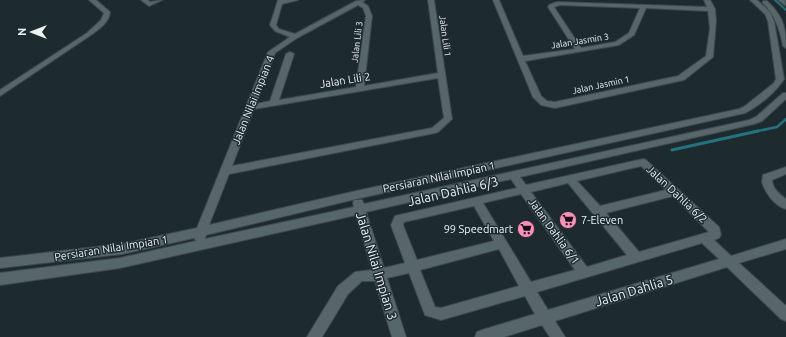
<svg xmlns="http://www.w3.org/2000/svg" width="786" height="337" font-family="Ubuntu,sans-serif">
	<style>
		.lines { fill: none; stroke-linecap: round; stroke-linejoin: round }
		.stream-far2 { stroke: #22737f; stroke-width: 2 }
		.stream-far1 { stroke: #22737f; stroke-width: 2.5 }
		.stream { stroke: #22737f; stroke-width: 3 }
		.minor-casing { stroke: #3e494c; stroke-width: 2 }
		.minor { fill: #576669; fill-rule: evenodd }
		.labels { text-anchor: middle; dominant-baseline: central; stroke-width: 3; stroke-linejoin: round; paint-order: stroke }
		.far-street-label { font-size: 9px; fill: #ebf3f5; stroke: #1e2b2e }
		.street-label { font-size: 11px; fill: #ebf3f5; stroke: #1e2b2e }
		.poi-label { font-size: 11px; fill: #ebf3f5; stroke: #1e2b2e; text-anchor: start }
		.near-street-label { font-size: 13px; fill: #ebf3f5; stroke: #1e2b2e }
	</style>
	<rect width="100%" height="100%" fill="#1e2b2e"/>
	<g class="lines">
		<path class="stream-far2" d="M 775,0 L 786,10"/>
		<path class="stream-far1" d="M 753,132 L 777,127 L 786,119"/>
		<path class="stream" d="M 672,150 L 758,131"/>
		<g class="minor-casing">
			<g id="minor">
				<path d="M 89,0 L 96,0 L 110,12 C 109,23 99,29 91,35 L 0,96 L 0,90 L 87,33 L 101,20 L 104,13 Z"/>
				<path d="M 141,0 L 148,0 L 150,2 L 162,0 L 149,6 Z"/>
				<path d="M 278,0 L 298,0 L 282,4 L 276,25 L 279,29 L 295,34 L 356,1 L 365,0 L 362,2 L 368,6 L 372,16 L 364,86 L 438,73 L 428,0 L 434,0 L 452,119 L 438,132 L 435,133 L 229,174 L 209,225 L 356,191 L 739,109 L 745,106 L 774,83 L 776,79 L 768,21 L 765,14 L 750,0 L 757,0 L 770,12 L 774,21 L 784,79 C 776,92 759,106 745,113 L 356,199 L 206,235 L 205,239 L 354,207 L 353,203 L 354,200 L 362,200 L 364,204 L 749,120 L 756,117 L 783,93 L 786,93 L 786,99 L 762,121 L 754,124 L 520,177 L 526,185 L 643,159 L 646,160 L 719,227 L 721,235 L 719,238 L 714,240 L 731,256 L 786,239 L 786,249 L 739,263 L 786,306 L 786,321 L 781,319 L 727,267 L 555,321 L 565,337 L 550,337 L 542,325 L 504,337 L 475,337 L 477,332 L 482,330 L 535,314 L 525,296 L 441,320 L 425,315 L 409,273 L 387,278 L 406,337 L 392,337 L 375,281 L 362,281 L 348,294 L 322,337 L 307,337 L 338,286 L 355,272 L 372,270 L 356,215 L 120,268 L 0,285 L 0,273 L 120,258 L 196,241 L 194,238 L 122,254 L 0,268 L 0,258 L 122,244 L 197,228 L 268,52 L 290,37 L 275,31 L 270,25 ZM 358,5 L 363,8 L 366,16 L 356,87 L 279,100 L 294,54 L 290,52 L 286,54 L 270,101 L 256,104 L 275,53 L 297,38 ZM 438,78 L 444,118 L 432,128 L 232,166 L 254,109 ZM 641,166 L 666,190 L 600,206 L 577,181 ZM 511,179 L 517,188 L 395,216 L 391,225 L 405,263 L 384,268 L 366,212 ZM 568,183 L 627,255 L 587,267 L 531,192 ZM 521,194 L 575,270 L 531,282 L 483,203 ZM 673,196 L 709,232 L 639,252 L 606,213 ZM 474,206 L 494,241 L 417,260 L 403,225 L 404,222 ZM 702,243 L 719,259 L 548,310 L 537,292 ZM 499,249 L 519,286 L 441,308 L 435,307 L 420,270 Z"/>
				<path d="M 493,0 L 499,0 L 523,56 L 575,49 L 548,7 L 549,5 L 557,2 L 707,7 L 704,0 L 710,0 L 715,9 L 716,21 L 713,57 L 684,80 L 555,108 L 541,105 L 533,97 ZM 560,5 L 640,8 L 629,33 L 615,42 L 581,48 L 554,7 ZM 646,8 L 708,11 L 710,28 L 706,56 L 678,76 L 555,102 L 547,101 L 541,96 L 525,61 L 619,45 L 634,35 Z"/>
				<path d="M 778,0 L 785,0 L 786,6 Z"/>
				<path d="M 763,1 L 767,1 C 783,16 786,27 786,48 L 783,46 C 780,29 775,15 763,3 Z"/>
				<path d="M 786,167 L 786,174 L 772,180 C 773,189 779,194 786,199 L 786,209 C 775,206 765,193 762,182 L 763,175 Z"/>
			</g>
		</g>
		<use href="#minor" class="minor"/>
	</g>
	<defs>
		<g id="supermarket-disc" transform="scale(0.9)"><circle r="9.5" fill="#ff8eba" stroke="#1e2b2e"/><path d="M-6-5.5h2.5l.6 2H6L4.5 2H-2.5L-4.4-4H-6ZM-1.5 3.2a1.3 1.3 0 1 0 .1 0ZM3 3.2a1.3 1.3 0 1 0 .1 0Z" fill="#111"/></g>
	</defs>
	<g fill-rule="evenodd">
		<use href="#supermarket-disc" x="568" y="220"/>
		<use href="#supermarket-disc" x="526" y="229"/>
	</g>
	<g class="labels">
		<g class="far-street-label">
			<text transform="translate(445 36) rotate(82)">Jalan Lili 1</text>
			<text transform="translate(580 41) rotate(-9)">Jalan Jasmin 3</text>
			<text transform="translate(357 42) rotate(-83)">Jalan Lili 3</text>
			<text transform="translate(601 85) rotate(-12)">Jalan Jasmin 1</text>
		</g>
		<g class="street-label">
			<text transform="translate(345 80) rotate(-9)">Jalan Lili 2</text>
			<text transform="translate(253 100) rotate(-68)">Jalan Nilai Impian 4</text>
			<text transform="translate(439 177) rotate(-12)">Persiaran Nilai Impian 1</text>
			<text transform="translate(677 194) rotate(43)">Jalan Dahlia 6/2</text>
			<text transform="translate(554 231) rotate(54)">Jalan Dahlia 6/1</text>
			<text transform="translate(111 248) rotate(-9)">Persiaran Nilai Impian 1</text>
		</g>
		<g class="poi-label">
			<text x="581" y="220">7-Eleven</text>
			<text x="513" y="229" text-anchor="end">99 Speedmart</text>
		</g>
		<g class="near-street-label">
			<text transform="translate(453 191) rotate(-13)">Jalan Dahlia 6/3</text>
			<text transform="translate(377 266) rotate(73)">Jalan Nilai Impian 3</text>
			<text transform="translate(634 290) rotate(-17)">Jalan Dahlia 5</text>
		</g>
	</g>
	<g transform="translate(32 32) rotate(270)" stroke="#1e2b2e" stroke-width="3" paint-order="stroke">
	<path d="M0-3L7 15L0 10L-7 15Z" fill="#ebf3f5"/>
	<text y="-6" font-size="11" font-weight="bold" text-anchor="middle" fill="#ebf3f5">N</text>
	</g>
</svg>
